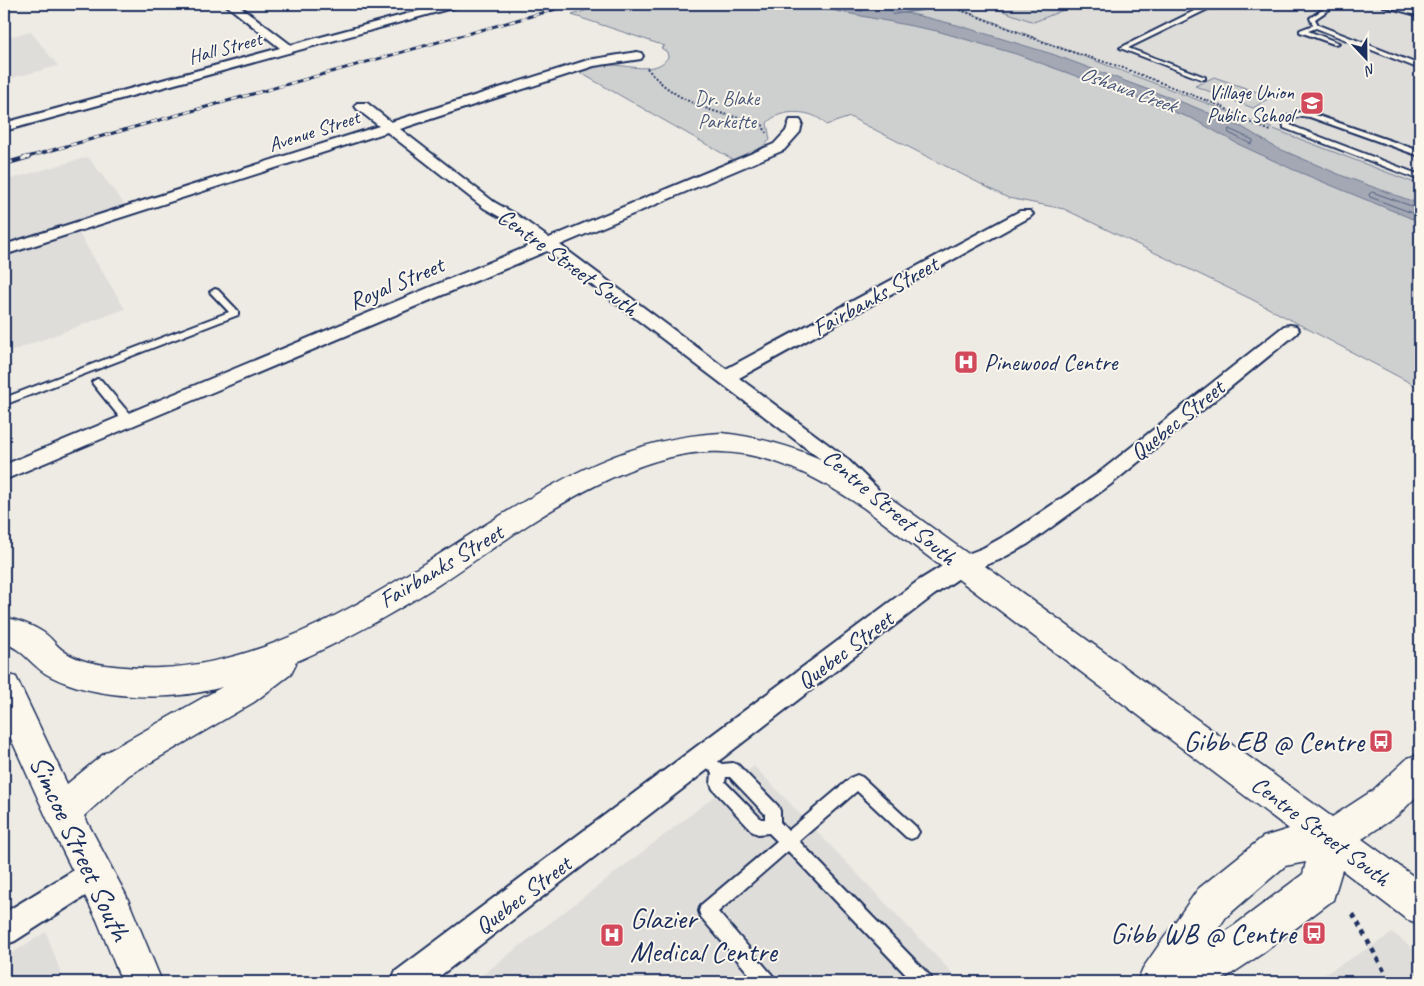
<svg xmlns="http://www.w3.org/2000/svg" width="1424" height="986" font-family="Caveat,sans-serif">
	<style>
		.built { fill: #deddda }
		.green { fill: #cecfcf; stroke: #747f96 }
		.water { fill: #a3a8b4; stroke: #6d7892 }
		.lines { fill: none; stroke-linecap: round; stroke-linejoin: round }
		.shore { stroke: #515f80; stroke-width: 1 }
		.stream { fill: #6d7892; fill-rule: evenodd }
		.lane-casing { stroke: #1b2f5e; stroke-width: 4 }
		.street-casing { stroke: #1b2f5e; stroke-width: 4 }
		.secondary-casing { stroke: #1b2f5e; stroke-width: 3 }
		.path-far1 { stroke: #1b2f5e; stroke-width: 2; stroke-dasharray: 2 2; stroke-linecap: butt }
		.path { stroke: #1b2f5e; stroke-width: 4.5; stroke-dasharray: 5 5; stroke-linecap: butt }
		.lane { fill: #fbf7ec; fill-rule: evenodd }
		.street { fill: #fbf7ec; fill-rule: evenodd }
		.secondary { fill: #fbf7ec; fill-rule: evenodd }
		.rail-far1-casing { stroke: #1b2f5e; stroke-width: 3 }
		.rail-casing { stroke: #1b2f5e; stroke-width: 4.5 }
		.rail-far1 { stroke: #fbf7ec; stroke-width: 2; stroke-dasharray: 6; stroke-linecap: butt }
		.rail { stroke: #fbf7ec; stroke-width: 3; stroke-dasharray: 9; stroke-linecap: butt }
		.labels { text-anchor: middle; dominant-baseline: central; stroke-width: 4; stroke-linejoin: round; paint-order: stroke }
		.far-street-label { font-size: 20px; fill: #1b2f5e; stroke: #fbf7ec }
		.far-poi-label { font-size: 20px; fill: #1b2f5e; stroke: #fbf7ec; text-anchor: end }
		.far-park-label { font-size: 20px; fill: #48577a; stroke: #fbf7ec }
		.far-water-label { font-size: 21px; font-style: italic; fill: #445378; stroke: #fbf7ec }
		.street-label { font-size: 24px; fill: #1b2f5e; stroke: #fbf7ec }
		.poi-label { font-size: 24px; fill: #1b2f5e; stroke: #fbf7ec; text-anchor: start }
		.near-poi-label { font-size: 29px; fill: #1b2f5e; stroke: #fbf7ec; text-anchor: end }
		.near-street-label { font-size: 29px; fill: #1b2f5e; stroke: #fbf7ec }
	</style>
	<rect width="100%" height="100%" fill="#eeebe4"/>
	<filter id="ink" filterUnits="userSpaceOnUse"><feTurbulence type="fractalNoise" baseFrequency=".02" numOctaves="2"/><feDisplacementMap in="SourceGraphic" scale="10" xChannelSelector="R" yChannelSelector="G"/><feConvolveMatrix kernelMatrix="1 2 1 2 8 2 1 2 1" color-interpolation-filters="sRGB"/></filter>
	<g filter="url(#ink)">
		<g class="built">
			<path d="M 946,4 L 1372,4 L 1420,20 L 1420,185 Z"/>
			<path d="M 31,32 L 58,66 L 4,80 L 4,38 Z"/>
			<path d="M 88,157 L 132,214 L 78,232 L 125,309 L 4,354 L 4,181 Z"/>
			<path d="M 754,766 L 961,982 L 473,982 Z"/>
			<path d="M 46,932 L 64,982 L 4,982 L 4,958 Z"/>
			<path d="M 1393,933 L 1420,954 L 1420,982 L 1312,982 Z"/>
		</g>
		<g class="green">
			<path d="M 606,4 L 947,4 L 1420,185 L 1420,388 L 1251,299 L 1064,209 L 1008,198 L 850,117 L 826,125 C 815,109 779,108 767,123 L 770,140 L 760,149 L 734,160 L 577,71 C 588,68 598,65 608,65 C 626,64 657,76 668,57 L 667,52 L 661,48 L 665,46 L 572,15 Z"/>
			<path d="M 983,4 L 1078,4 L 1034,22 Z"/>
			<path d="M 1214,77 L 1271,97 L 1253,108 L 1195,86 Z"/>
		</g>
		<path class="water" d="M 801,4 L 855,4 L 916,15 L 957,25 L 1052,54 L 1192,106 L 1242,127 L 1275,147 L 1343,176 L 1420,204 L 1420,222 L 1294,170 L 1238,144 L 1193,119 L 1016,54 L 937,31 Z"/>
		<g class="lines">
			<g class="shore">
				<path d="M 820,4 L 862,11 L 865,9 L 864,4"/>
				<path d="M 1229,129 L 1253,140 L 1253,143 L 1251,144 L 1229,133 Z"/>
				<path d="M 1420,209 L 1372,192 L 1369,194 L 1370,197 L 1420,216"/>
			</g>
			<path class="stream" d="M 937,4 L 943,4 L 922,11 L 893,15 L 891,14 L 921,9 Z"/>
			<g class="lane-casing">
				<g id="lane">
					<path d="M 1208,4 L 1214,4 L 1214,6 L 1128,48 L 1205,77 L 1205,79 L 1201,79 L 1120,48 Z"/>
					<path d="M 1331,4 L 1337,4 L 1315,19 L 1318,25 L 1420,65 L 1420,69 L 1316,28 L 1308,31 L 1339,43 L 1334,44 L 1300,32 L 1300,30 L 1313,25 L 1310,18 Z"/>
					<path d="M 1300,112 L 1313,114 L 1420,151 L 1420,155 L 1417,155 L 1310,117 L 1301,116 L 1289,120 L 1290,125 L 1305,131 L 1420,175 L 1420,180 L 1284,128 L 1283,118 Z"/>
					<path d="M 215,289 L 218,290 L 238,311 L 238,315 L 4,405 L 4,398 L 229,312 L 210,292 Z"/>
					<path d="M 97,379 L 101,380 L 133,418 L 134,421 L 133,424 L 125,424 L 93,384 L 92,382 Z"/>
					<path d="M 714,759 L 722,764 L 733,763 L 738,765 L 778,806 L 780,811 L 780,822 L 788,831 L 852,777 L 857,775 L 862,777 L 916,827 L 919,832 L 916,837 L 911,839 L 906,837 L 857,791 L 799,841 L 930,976 L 932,982 L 913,982 L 788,851 L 718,912 L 773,976 L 775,982 L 756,982 L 701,917 L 699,911 L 701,905 L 777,841 L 769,833 L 758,834 L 753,832 L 713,789 L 711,784 L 712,773 L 707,766 L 709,761 ZM 726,777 L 730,777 L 765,814 L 765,819 L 761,819 L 725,782 Z"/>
				</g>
			</g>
			<g class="street-casing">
				<g id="street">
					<path d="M 225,4 L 237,4 L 291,45 L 444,4 L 460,4 L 459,6 L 4,131 L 4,123 L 280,48 Z"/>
					<path d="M 1382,4 L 1398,4 L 1420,10 L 1420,16 L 1383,6 Z"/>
					<path d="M 637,52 L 641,53 L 643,56 L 641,59 L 594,66 L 400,129 L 494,202 L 517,215 L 549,238 L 774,144 L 786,131 L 790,120 L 800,120 L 802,123 L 800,132 L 784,150 L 560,245 L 726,369 L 1020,211 L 1030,211 L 1033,214 L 1030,217 L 739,378 L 845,457 L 877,488 L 880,494 L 877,500 L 869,502 L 861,500 L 831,467 L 547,251 L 4,480 L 4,465 L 536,243 L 507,221 L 484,208 L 387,132 L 4,255 L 4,245 L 379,126 L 357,109 L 355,106 L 357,103 L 367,103 L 391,122 L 588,60 Z"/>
					<path d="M 1290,325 L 1296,326 L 1299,330 L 1296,334 L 1110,485 L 1028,544 L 999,560 L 968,572 L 934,595 L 432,982 L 391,982 L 396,971 L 918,581 L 952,560 L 983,548 L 1012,532 L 1096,475 L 1284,326 Z"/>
					<path d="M 94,859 L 104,864 L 109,874 L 104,884 L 15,941 L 4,945 L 4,913 L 84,864 Z"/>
				</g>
			</g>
			<g class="secondary-casing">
				<path id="secondary" d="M 721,433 C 794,441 846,467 906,509 L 1332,817 L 1372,791 L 1408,758 L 1420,754 L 1420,793 L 1398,815 L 1362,839 L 1420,881 L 1420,924 L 1406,919 L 1342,870 L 1333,900 L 1263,953 L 1219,982 L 1137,982 L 1143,968 L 1198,889 L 1263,837 L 1289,829 L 864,508 C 820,479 775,454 722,452 C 624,447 514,536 435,587 C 390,615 344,641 295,662 L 296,664 L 291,674 L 254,702 L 129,775 L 84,816 L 126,895 L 162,982 L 122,982 L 97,920 L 49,823 L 4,723 L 4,673 L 16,677 L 67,784 L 105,753 L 222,687 C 172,702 96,700 50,676 C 32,667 24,649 4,643 L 4,617 C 16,620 30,624 41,631 C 49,635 54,643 61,649 C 73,659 90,663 105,665 C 123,667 142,669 160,668 C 278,664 389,586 485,525 C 562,478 628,438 721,433 ZM 1306,862 L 1303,874 L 1235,925 L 1209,942 L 1226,917 L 1285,866 Z"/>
			</g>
			<g class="path-far1">
				<path d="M 945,4 L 1056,47 L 1118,66 L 1223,107 L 1246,121 L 1271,131"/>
				<path d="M 647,68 C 675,104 719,114 762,123 L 766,133"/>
			</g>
			<path class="path" d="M 1353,914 L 1390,982"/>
			<use href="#lane" class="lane"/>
			<use href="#street" class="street"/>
			<use href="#secondary" class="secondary"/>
			<g class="rail-far1-casing">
				<path id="rail-far1" d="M 24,158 L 574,4"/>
			</g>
			<g class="rail-casing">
				<path id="rail" d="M 4,164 L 29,157"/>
			</g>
			<use href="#rail-far1" class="rail-far1"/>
			<use href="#rail" class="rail"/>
		</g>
	</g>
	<defs>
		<g id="school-square" transform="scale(1.25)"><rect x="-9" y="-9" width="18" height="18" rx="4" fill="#d1495b" stroke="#fbf7ec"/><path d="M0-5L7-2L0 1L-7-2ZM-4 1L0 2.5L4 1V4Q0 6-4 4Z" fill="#fff"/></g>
		<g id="hospital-square" transform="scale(1.25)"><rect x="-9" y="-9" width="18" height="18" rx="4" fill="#d1495b" stroke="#fbf7ec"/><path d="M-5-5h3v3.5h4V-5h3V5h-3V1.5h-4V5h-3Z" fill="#fff"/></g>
		<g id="bus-square" transform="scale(1.25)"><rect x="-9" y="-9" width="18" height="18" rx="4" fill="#d1495b" stroke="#fbf7ec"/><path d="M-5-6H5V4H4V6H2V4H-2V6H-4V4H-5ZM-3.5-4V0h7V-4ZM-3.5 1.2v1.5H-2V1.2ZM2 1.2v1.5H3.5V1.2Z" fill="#fff"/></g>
	</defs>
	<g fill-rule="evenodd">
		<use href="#school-square" x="1312" y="103"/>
		<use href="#hospital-square" x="966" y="362"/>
		<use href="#bus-square" x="1381" y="741"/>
		<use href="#bus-square" x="1314" y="933"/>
		<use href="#hospital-square" x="612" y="935"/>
	</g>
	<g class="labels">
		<g class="far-street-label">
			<text transform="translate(225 48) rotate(-15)">Hall Street</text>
			<text transform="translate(314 131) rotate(-18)">Avenue Street</text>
		</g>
		<g class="far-poi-label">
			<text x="1294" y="92">Village Union<tspan x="1294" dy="23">Public School</tspan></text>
		</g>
		<g class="far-park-label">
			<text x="727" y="98">Dr. Blake<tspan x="727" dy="23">Parkette</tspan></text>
		</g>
		<g class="far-water-label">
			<text transform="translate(1128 89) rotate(20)">Oshawa Creek</text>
		</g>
		<g class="street-label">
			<text transform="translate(568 262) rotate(36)">Centre Street South</text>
			<text transform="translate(396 283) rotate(-23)">Royal Street</text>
			<text transform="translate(875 296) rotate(-29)">Fairbanks Street</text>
			<text transform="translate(1177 420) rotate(-39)">Quebec Street</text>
			<text transform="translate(890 507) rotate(40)">Centre Street South</text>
			<text transform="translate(441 566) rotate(-31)">Fairbanks Street</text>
			<text transform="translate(845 650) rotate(-37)">Quebec Street</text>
			<text transform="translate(1321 831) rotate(37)">Centre Street South</text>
			<text transform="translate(523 895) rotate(-37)">Quebec Street</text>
		</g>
		<g class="poi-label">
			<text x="984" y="362">Pinewood Centre</text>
		</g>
		<g class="near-poi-label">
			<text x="1364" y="741">Gibb EB @ Centre</text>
			<text x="630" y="918" text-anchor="start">Glazier<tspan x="630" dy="33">Medical Centre</tspan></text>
			<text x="1296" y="933">Gibb WB @ Centre</text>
		</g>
		<g class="near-street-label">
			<text transform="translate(80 848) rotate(65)">Simcoe Street South</text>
		</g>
	</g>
	<rect width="1424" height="986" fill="none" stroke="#fbf7ec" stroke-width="20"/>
	<rect x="10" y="10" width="1404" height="966" fill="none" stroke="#1b2f5e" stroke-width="2" filter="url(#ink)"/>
	<g transform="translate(1366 58) rotate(158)" stroke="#fbf7ec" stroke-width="4" paint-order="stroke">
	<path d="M0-4L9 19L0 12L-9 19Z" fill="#1b2f5e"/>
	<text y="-8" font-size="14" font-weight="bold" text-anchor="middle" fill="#1b2f5e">N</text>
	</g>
</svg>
